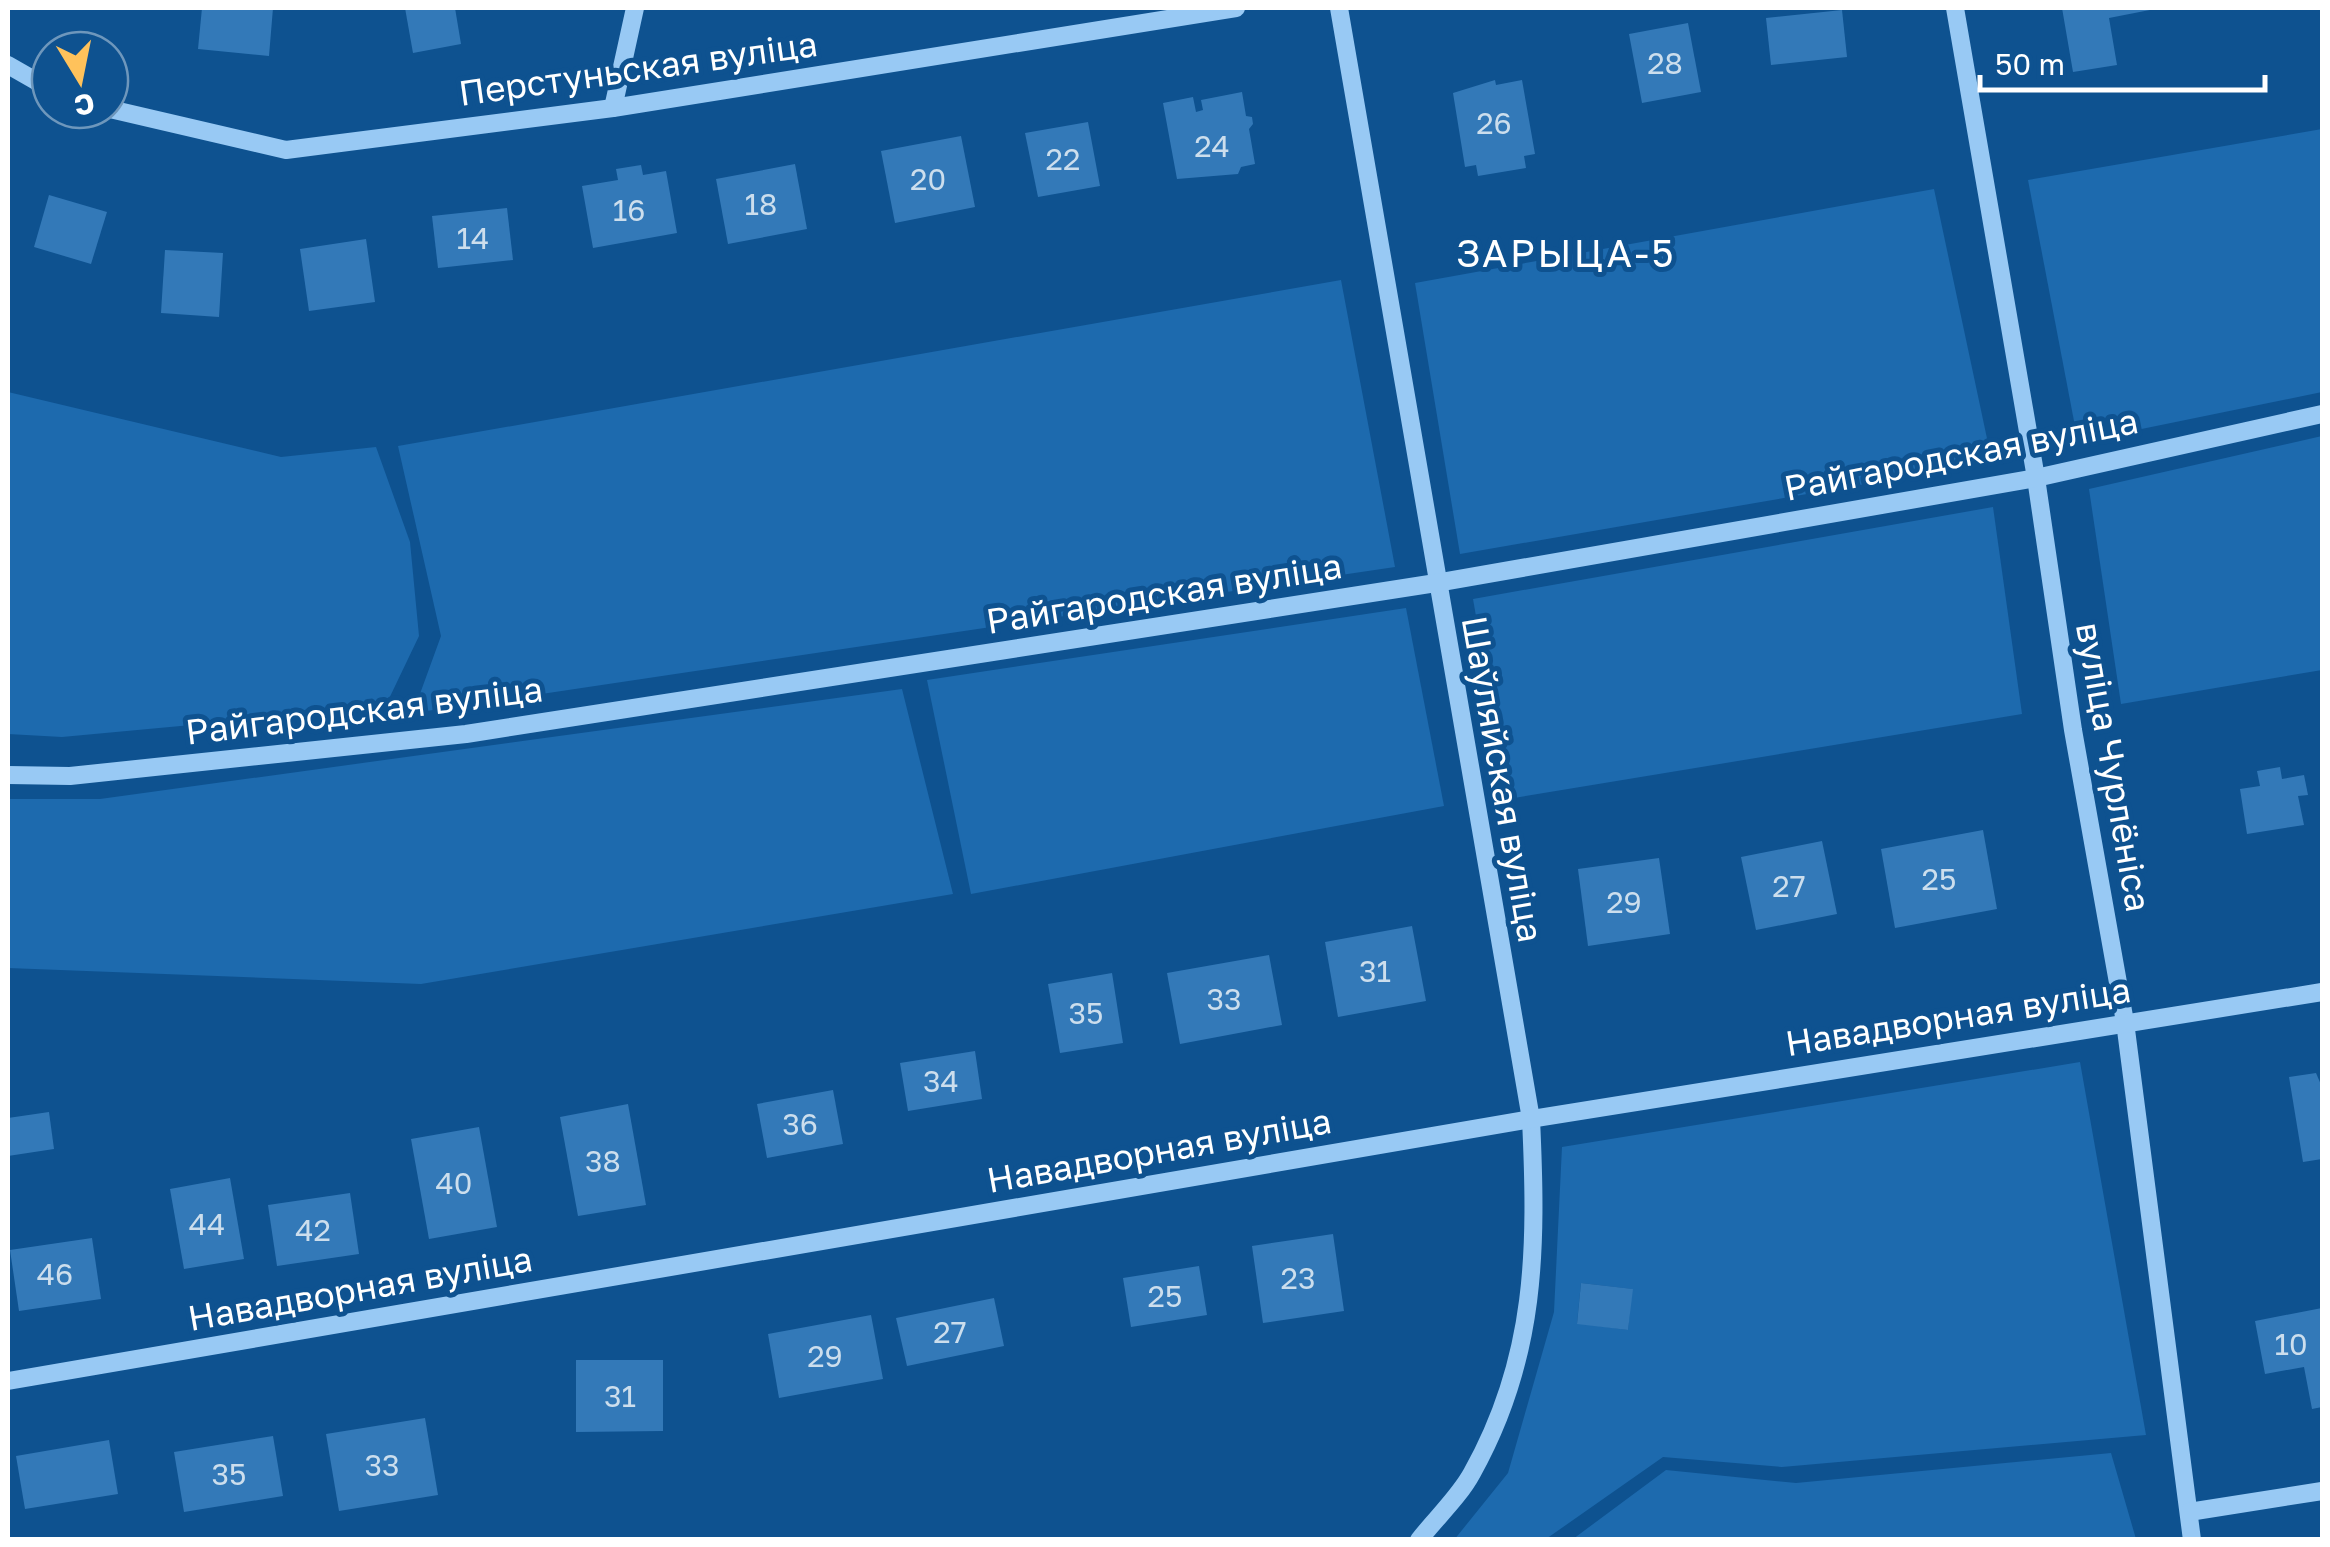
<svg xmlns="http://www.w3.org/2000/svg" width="2330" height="1547" font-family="'Golos Text',sans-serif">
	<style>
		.green { fill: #1d6aae; fill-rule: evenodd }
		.building { fill: #3379b8 }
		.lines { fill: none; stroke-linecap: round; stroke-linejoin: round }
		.minor { stroke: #98c9f4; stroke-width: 18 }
		.labels { text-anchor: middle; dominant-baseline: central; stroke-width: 10; stroke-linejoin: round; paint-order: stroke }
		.number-label { font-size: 30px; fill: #ccdeed }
		.street-label { font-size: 35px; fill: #fff; stroke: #0e5290 }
		.neighbourhood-label { font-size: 38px; letter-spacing: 2.5px; fill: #fff; stroke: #0e5290 }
	</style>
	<rect width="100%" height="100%" fill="#0e5290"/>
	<g class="green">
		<path d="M 2322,129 L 2322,392 L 2078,442 L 2028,180 Z"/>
		<path d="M 1934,189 L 1992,462 L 1460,554 L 1415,283 Z"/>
		<path d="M 1341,280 L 1395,567 L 413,713 L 441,636 L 398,446 Z"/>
		<path d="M 8,392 L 281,457 L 376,447 L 410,542 L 419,636 L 385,707 L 62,737 L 8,734 Z"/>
		<path d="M 2322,436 L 2322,670 L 2121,704 L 2089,489 Z"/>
		<path d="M 1993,507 L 2022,714 L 1508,799 L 1473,599 Z"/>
		<path d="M 1406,608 L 1444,806 L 971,894 L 927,680 Z"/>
		<path d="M 902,689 L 953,894 L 421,984 L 8,968 L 8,799 L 100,799 Z"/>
		<path d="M 2080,1062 L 2146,1435 L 1782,1467 L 1663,1457 L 1546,1539 L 1454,1540 L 1508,1473 L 1554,1312 L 1562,1147 ZM 1581,1283 L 1632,1289 L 1628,1330 L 1577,1323 Z"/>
		<path d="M 2111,1453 L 2136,1539 L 1573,1539 L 1666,1470 L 1796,1483 Z"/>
	</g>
	<g class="building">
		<path d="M 202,8 L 273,8 L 269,56 L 198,49 Z"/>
		<path d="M 405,8 L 455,8 L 461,44 L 413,53 Z"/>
		<path d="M 2062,8 L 2155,8 L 2155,9 L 2109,18 L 2117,65 L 2073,72 Z"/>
		<path d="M 1842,10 L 1847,57 L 1771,65 L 1766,18 Z"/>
		<path d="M 1688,23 L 1701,92 L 1642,103 L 1629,34 Z"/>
		<path d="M 1495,80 L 1496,85 L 1522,80 L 1535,154 L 1524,156 L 1526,168 L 1478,176 L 1476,165 L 1465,167 L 1453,93 Z"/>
		<path d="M 1242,92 L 1246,116 L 1252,117 L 1253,124 L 1249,129 L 1255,164 L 1241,167 L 1238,174 L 1177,179 L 1163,103 L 1193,97 L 1196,112 L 1203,110 L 1201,100 Z"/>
		<path d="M 1088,122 L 1100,186 L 1038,197 L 1025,133 Z"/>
		<path d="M 961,136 L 975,207 L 895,223 L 881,151 Z"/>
		<path d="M 795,164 L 807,229 L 728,244 L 716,179 Z"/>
		<path d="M 641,165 L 643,175 L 666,171 L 677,233 L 593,248 L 582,186 L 618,180 L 616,169 Z"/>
		<path d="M 49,195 L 107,212 L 91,264 L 34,247 Z"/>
		<path d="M 507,208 L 513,260 L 438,268 L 432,216 Z"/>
		<path d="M 366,239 L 375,302 L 309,311 L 300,249 Z"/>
		<path d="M 165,250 L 223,253 L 219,317 L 161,313 Z"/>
		<path d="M 2280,767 L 2282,779 L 2304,775 L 2308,795 L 2298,796 L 2304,825 L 2247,834 L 2240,789 L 2260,786 L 2257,771 Z"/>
		<path d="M 1983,830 L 1997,909 L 1895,928 L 1881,849 Z"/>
		<path d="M 1822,841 L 1837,914 L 1756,930 L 1741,857 Z"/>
		<path d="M 1659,858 L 1670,934 L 1588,946 L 1578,869 Z"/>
		<path d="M 1412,926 L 1426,1001 L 1338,1017 L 1325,942 Z"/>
		<path d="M 1269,955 L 1282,1025 L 1180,1044 L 1167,973 Z"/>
		<path d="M 1112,973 L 1123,1043 L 1060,1053 L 1048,984 Z"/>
		<path d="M 975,1051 L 982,1099 L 908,1111 L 900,1063 Z"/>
		<path d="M 2316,1073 L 2322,1087 L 2322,1159 L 2303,1162 L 2289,1077 Z"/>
		<path d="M 833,1090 L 843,1144 L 767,1158 L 757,1104 Z"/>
		<path d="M 628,1104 L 646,1205 L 578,1216 L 560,1117 Z"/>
		<path d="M 49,1112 L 54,1149 L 8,1156 L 8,1118 Z"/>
		<path d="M 479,1127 L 497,1227 L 429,1239 L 411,1139 Z"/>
		<path d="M 230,1178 L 244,1259 L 184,1269 L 170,1189 Z"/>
		<path d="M 350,1193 L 359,1254 L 277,1266 L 268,1205 Z"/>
		<path d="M 1333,1234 L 1344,1311 L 1263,1323 L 1252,1246 Z"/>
		<path d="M 92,1238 L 101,1299 L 19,1311 L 10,1250 Z"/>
		<path d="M 1199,1266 L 1207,1315 L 1131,1327 L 1123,1278 Z"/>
		<path d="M 1581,1283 L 1633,1289 L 1628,1330 L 1577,1324 Z"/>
		<path d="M 994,1298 L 1004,1346 L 907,1366 L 896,1318 Z"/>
		<path d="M 2322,1308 L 2322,1407 L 2312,1409 L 2304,1367 L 2265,1374 L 2255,1321 Z"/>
		<path d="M 871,1315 L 883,1379 L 779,1398 L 768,1334 Z"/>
		<path d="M 576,1360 L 663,1360 L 663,1431 L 576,1432 Z"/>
		<path d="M 425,1418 L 438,1495 L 339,1511 L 326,1434 Z"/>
		<path d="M 273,1436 L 283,1496 L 184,1512 L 174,1452 Z"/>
		<path d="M 109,1440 L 118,1494 L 25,1509 L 16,1456 Z"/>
	</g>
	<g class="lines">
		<g class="minor">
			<path d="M 1339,8 L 1531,1119 C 1537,1247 1537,1357 1472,1473 C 1459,1497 1436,1518 1419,1540"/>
			<path d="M 1955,8 L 2036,478 L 2073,730 L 2125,1022 L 2192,1540"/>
			<path d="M 8,65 L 50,89"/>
			<path d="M 613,108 L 635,8"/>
			<path d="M 110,109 L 286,150 L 613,108 L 1236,8"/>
			<path d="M 8,775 L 70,776 L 466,734 L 1436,583 L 2036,478 L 2322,414"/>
			<path d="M 8,1381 L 1531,1119 L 2322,992"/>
			<path d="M 2189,1512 L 2322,1491"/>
		</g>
	</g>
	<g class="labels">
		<g class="number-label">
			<text x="1665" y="63">28</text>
			<text x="1494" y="123">26</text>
			<text x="1212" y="146">24</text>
			<text x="1063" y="159">22</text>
			<text x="928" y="179">20</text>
			<text x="761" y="204">18</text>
			<text x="629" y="210">16</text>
			<text x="473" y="238">14</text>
			<text x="1939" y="879">25</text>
			<text x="1789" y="886">27</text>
			<text x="1624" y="902">29</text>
			<text x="1375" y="971">31</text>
			<text x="1224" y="999">33</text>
			<text x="1086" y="1013">35</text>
			<text x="941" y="1081">34</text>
			<text x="800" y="1124">36</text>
			<text x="603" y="1161">38</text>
			<text x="454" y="1183">40</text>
			<text x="207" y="1224">44</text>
			<text x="313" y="1230">42</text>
			<text x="55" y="1274">46</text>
			<text x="1298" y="1278">23</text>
			<text x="1165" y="1296">25</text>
			<text x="950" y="1332">27</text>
			<text x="2291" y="1344">10</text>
			<text x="825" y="1356">29</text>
			<text x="620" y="1396">31</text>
			<text x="382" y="1465">33</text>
			<text x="229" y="1474">35</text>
		</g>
		<g class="street-label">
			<text transform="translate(638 68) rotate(-8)">Перстуньская вуліца</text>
			<text transform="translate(1961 454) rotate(-11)">Райгародская вуліца</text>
			<text transform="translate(1164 593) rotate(-9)">Райгародская вуліца</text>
			<text transform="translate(364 710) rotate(-7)">Райгародская вуліца</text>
			<text transform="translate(2114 767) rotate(80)">вуліца Чурлёніса</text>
			<text transform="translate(1503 779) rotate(80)">Шаўляйская вуліца</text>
			<text transform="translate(1958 1016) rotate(-9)">Навадворная вуліца</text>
			<text transform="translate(1159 1150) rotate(-10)">Навадворная вуліца</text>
			<text transform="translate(360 1288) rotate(-10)">Навадворная вуліца</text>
		</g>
		<g class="neighbourhood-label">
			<text x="1566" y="252">ЗАРЫЦА-5</text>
		</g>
	</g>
	<rect width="2330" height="1547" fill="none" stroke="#ffffff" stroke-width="20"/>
	<g transform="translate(80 80) rotate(170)"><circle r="48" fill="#0e5290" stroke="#6e97bc" stroke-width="2.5"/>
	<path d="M0-8L18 38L0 25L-18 38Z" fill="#ffc25b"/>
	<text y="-15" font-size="28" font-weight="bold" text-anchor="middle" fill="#ffffff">С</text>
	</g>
	<path d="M1980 75v15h285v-15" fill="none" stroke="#ffffff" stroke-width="5"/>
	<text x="1995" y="75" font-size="30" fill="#ffffff" stroke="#0e5290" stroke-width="8" paint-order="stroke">50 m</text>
</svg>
